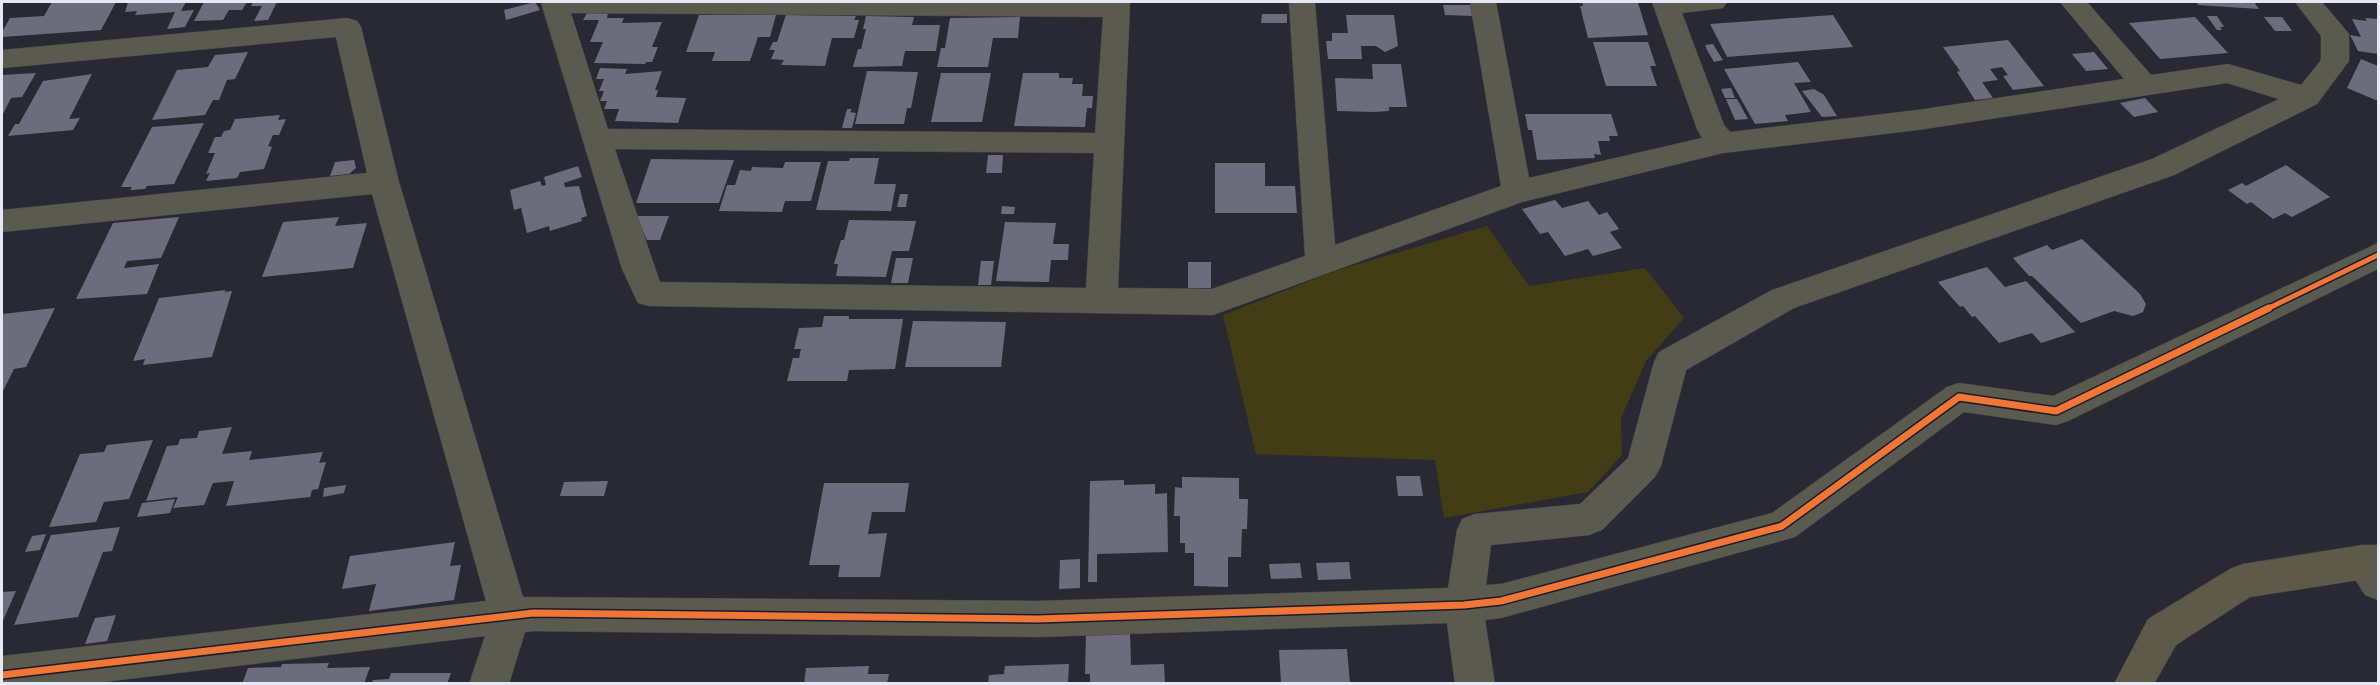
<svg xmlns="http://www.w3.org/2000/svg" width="2380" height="685" font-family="'Golos Text',sans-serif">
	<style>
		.green { fill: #423d14 }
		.building { fill: #6c6c7d }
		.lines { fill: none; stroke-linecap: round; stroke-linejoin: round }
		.street-casing { stroke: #44454d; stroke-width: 1 }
		.secondary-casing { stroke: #44454d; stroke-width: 1 }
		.street { fill: #5b5a4e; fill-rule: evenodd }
		.secondary { fill: #5d5a4a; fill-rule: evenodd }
		.cycleway-far1-casing { stroke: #1b1b2e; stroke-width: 8 }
		.cycleway-casing { stroke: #1b1b2e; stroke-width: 10 }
		.cycleway-far1 { stroke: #f07635; stroke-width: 5 }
		.cycleway { stroke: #f07635; stroke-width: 7 }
	</style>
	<rect width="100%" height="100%" fill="#292933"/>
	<path class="green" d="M 1487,226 L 1529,286 L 1645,268 L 1684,318 L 1646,361 L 1621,418 L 1622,455 L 1588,492 L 1444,518 L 1435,460 L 1256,454 L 1223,315 L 1335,271 Z"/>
	<g class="building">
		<path d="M 52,2 L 115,2 L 115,4 L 101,30 L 2,37 L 2,32 L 10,18 L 44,16 Z"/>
		<path d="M 128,2 L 186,2 L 181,11 L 194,10 L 185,27 L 167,29 L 175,12 L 135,15 L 137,11 L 125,12 Z"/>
		<path d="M 204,2 L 247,2 L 242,10 L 229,10 L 223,20 L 194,21 Z"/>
		<path d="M 253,2 L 277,2 L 268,20 L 254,21 L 262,6 L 251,6 Z"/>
		<path d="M 535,2 L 540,10 L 506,20 L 504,10 Z"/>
		<path d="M 1582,2 L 1638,3 L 1648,35 L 1588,38 L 1580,6 L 1583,6 Z"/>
		<path d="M 2196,2 L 2254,2 L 2259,9 L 2198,5 Z"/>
		<path d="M 1443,5 L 1472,5 L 1474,16 L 1445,15 Z"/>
		<path d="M 587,13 L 608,13 L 607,18 L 624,18 L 622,23 L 662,22 L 652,47 L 658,47 L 652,62 L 646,62 L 645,64 L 594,63 L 603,42 L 590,42 L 599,20 L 583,20 Z"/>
		<path d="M 1262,14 L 1287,14 L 1287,23 L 1261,23 Z"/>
		<path d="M 699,15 L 776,15 L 770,37 L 758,37 L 750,61 L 712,61 L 715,52 L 686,52 Z"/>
		<path d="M 786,15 L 856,16 L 854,20 L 859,20 L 854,38 L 832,38 L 825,66 L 781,65 L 784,60 L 771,59 L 775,50 L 769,50 L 773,42 L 777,42 Z"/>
		<path d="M 1346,15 L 1394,15 L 1398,46 L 1385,52 L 1376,46 L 1361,46 L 1362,59 L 1328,59 L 1326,41 L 1332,41 L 1332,33 L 1348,33 Z"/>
		<path d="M 1833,15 L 1853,47 L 1727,57 L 1710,24 Z"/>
		<path d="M 866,16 L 914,17 L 912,25 L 940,25 L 936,51 L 905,51 L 902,66 L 853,67 L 858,49 L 861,49 L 866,29 L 863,29 Z"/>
		<path d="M 2207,16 L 2217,16 L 2224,27 L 2220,27 L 2222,30 L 2217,30 Z"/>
		<path d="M 1020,17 L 1018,38 L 993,38 L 988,67 L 937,67 L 941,48 L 945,48 L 950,18 Z"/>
		<path d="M 2195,17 L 2228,53 L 2160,59 L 2129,23 Z"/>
		<path d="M 2264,17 L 2282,17 L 2292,31 L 2275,31 Z"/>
		<path d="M 2365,18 L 2378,19 L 2378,54 L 2358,51 L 2350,35 L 2361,37 L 2352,19 L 2367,21 Z"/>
		<path d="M 2008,40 L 2044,86 L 2013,90 L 2003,76 L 2008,75 L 2002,67 L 1990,69 L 1998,80 L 1982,82 L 1993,98 L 1975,100 L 1957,72 L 1960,71 L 1943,47 Z"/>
		<path d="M 1593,42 L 1648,42 L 1656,66 L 1650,66 L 1657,86 L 1606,86 Z"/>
		<path d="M 1713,44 L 1716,49 L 1723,60 L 1714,62 L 1707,50 L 1705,45 Z"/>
		<path d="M 248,52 L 235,79 L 227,80 L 219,100 L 213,100 L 205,115 L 152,120 L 177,70 L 208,67 L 215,55 Z"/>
		<path d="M 2094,52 L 2108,69 L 2086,71 L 2072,54 Z"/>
		<path d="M 2361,59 L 2378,66 L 2378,101 L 2347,88 Z"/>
		<path d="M 1798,62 L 1811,82 L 1794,83 L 1811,112 L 1785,115 L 1788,121 L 1755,124 L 1724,69 Z"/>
		<path d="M 1372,64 L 1401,64 L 1407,107 L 1389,107 L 1389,111 L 1374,112 L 1337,111 L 1335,78 L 1373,79 Z"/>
		<path d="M 600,68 L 627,69 L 625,74 L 662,71 L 655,90 L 658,90 L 656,97 L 686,98 L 678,123 L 615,121 L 619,109 L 604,109 L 607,101 L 600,101 L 604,91 L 599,91 L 604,79 L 596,79 Z"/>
		<path d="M 867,71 L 918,72 L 911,108 L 907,108 L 904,124 L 855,124 Z"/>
		<path d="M 36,73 L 22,97 L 11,98 L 2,116 L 2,75 Z"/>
		<path d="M 941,73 L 991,73 L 982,122 L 931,122 Z"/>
		<path d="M 1023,73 L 1059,73 L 1059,78 L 1073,78 L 1072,84 L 1083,84 L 1082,96 L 1093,96 L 1092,108 L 1087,108 L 1085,127 L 1014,126 Z"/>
		<path d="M 92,74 L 69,119 L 80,118 L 73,130 L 8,136 L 15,124 L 19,124 L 43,81 Z"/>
		<path d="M 1731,88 L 1735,98 L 1725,98 L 1721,89 Z"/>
		<path d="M 1814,89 L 1824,95 L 1837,116 L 1822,117 L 1802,91 Z"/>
		<path d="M 2145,98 L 2158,112 L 2134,117 L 2120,103 Z"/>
		<path d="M 1726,99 L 1737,99 L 1748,119 L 1735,120 Z"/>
		<path d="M 847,109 L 852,109 L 850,112 L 856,113 L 852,128 L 842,128 Z"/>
		<path d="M 1525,114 L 1611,114 L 1618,136 L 1609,136 L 1610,141 L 1598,141 L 1601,155 L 1594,154 L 1595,158 L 1537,160 L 1532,130 L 1528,130 Z"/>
		<path d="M 280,115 L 278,120 L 286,119 L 279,135 L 273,135 L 269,144 L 268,146 L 272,147 L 264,169 L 240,172 L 237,178 L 206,181 L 210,173 L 206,174 L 215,153 L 208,153 L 215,137 L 221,137 L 224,131 L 230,130 L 235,119 Z"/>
		<path d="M 204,123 L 174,184 L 147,186 L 145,189 L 130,190 L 132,187 L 121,187 L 152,127 Z"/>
		<path d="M 988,155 L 1003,155 L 1002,173 L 986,173 Z"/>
		<path d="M 850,158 L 879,158 L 874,184 L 896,184 L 891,211 L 816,210 L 828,161 L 849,161 Z"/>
		<path d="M 651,159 L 734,160 L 719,203 L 636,203 Z"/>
		<path d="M 354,160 L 356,168 L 349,174 L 330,176 L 335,162 Z"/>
		<path d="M 785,162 L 821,162 L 811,201 L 785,201 L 782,212 L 719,211 L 727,185 L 735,185 L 740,170 L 751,171 L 752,167 L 783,168 Z"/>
		<path d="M 1215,163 L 1265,163 L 1265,186 L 1295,186 L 1297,213 L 1215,213 Z"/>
		<path d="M 2286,165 L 2330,197 L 2292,217 L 2285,213 L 2273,219 L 2251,202 L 2247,204 L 2228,190 L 2242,183 L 2246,186 Z"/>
		<path d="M 578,166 L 582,177 L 564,183 L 565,187 L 579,186 L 587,216 L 581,218 L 582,221 L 550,231 L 549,226 L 527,233 L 521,208 L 514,210 L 510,190 L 540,181 L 542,186 L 546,185 L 544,177 Z"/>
		<path d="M 900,194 L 908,194 L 906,207 L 897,207 Z"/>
		<path d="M 1555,200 L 1562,208 L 1588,201 L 1599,215 L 1607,212 L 1619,229 L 1610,232 L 1622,248 L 1593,256 L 1588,249 L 1565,256 L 1548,232 L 1540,234 L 1522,209 Z"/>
		<path d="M 1002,206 L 1015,207 L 1014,214 L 1001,214 Z"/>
		<path d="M 636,216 L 669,216 L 660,240 L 647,240 Z"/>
		<path d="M 179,217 L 161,258 L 127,261 L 124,268 L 159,264 L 147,294 L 76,299 L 113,223 Z"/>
		<path d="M 339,217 L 335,226 L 367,223 L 353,268 L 262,277 L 283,222 Z"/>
		<path d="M 849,220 L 916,221 L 909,251 L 892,251 L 886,277 L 836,276 L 838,264 L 834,264 L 841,240 L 844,240 Z"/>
		<path d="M 1005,222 L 1056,223 L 1053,244 L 1069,244 L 1068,260 L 1051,260 L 1049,282 L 996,281 Z"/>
		<path d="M 2082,239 L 2140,294 L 2146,304 L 2143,312 L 2133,316 L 2114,311 L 2081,323 L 2032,276 L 2029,276 L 2013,258 L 2047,245 L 2052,250 Z"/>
		<path d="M 896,258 L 913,258 L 908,283 L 891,283 Z"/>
		<path d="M 981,261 L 994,261 L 991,285 L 978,285 Z"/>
		<rect x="1188" y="262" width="23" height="26"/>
		<path d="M 1987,267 L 2005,287 L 2026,281 L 2075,332 L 2041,343 L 2032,333 L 1999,343 L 1975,316 L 1972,317 L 1963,306 L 1960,307 L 1938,282 Z"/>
		<path d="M 226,290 L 224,292 L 232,291 L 212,357 L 143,365 L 145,359 L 133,361 L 159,298 Z"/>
		<path d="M 55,308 L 26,367 L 14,369 L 2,393 L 2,314 Z"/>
		<path d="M 824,316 L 849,316 L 849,319 L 903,319 L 895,369 L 849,370 L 847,381 L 787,381 L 793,358 L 799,358 L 801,349 L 794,349 L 799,328 L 822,327 Z"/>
		<path d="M 913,321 L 1006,322 L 1001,367 L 905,367 Z"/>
		<path d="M 232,427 L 222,454 L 252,451 L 249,460 L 323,452 L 319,463 L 326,462 L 318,489 L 312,490 L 310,497 L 226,506 L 234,481 L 213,483 L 204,505 L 173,508 L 178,497 L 146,501 L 167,446 L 178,445 L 180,439 L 197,438 L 199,431 Z"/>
		<path d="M 153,440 L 129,499 L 104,502 L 96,522 L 49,527 L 80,454 L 104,452 L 107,445 Z"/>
		<path d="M 1396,476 L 1420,476 L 1423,496 L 1398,496 Z"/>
		<path d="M 1182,477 L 1239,478 L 1239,499 L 1248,499 L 1247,529 L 1242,529 L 1241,557 L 1228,557 L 1228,587 L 1194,586 L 1194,553 L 1185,553 L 1185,543 L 1180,543 L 1180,516 L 1174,516 L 1175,487 L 1182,488 Z"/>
		<path d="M 1124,480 L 1124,485 L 1155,484 L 1155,494 L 1167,493 L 1168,552 L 1097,554 L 1097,582 L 1088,582 L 1090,481 Z"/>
		<path d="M 608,481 L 604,496 L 560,496 L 564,482 Z"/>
		<path d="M 824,483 L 909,483 L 905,512 L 872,512 L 868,534 L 887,533 L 880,577 L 838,577 L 840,565 L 809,565 Z"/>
		<path d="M 346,485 L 344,493 L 323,497 L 324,488 Z"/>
		<path d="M 175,499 L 170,513 L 137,517 L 142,503 Z"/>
		<path d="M 120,527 L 112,551 L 103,552 L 78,617 L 14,625 L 51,535 Z"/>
		<path d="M 46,534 L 40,550 L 25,552 L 32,536 Z"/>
		<path d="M 455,542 L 450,566 L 461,565 L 454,600 L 369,611 L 376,584 L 342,589 L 350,556 Z"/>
		<path d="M 1080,559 L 1080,588 L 1059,589 L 1060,560 Z"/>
		<path d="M 1349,562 L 1351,579 L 1318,580 L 1316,563 Z"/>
		<path d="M 1300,563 L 1302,578 L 1271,579 L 1269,564 Z"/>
		<path d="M 16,591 L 2,623 L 2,592 Z"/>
		<path d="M 116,615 L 107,641 L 85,644 L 95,618 Z"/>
		<path d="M 1130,632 L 1131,665 L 1164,664 L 1165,684 L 1090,684 L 1090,674 L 1085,674 L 1086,634 Z"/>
		<path d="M 1347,649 L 1350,684 L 1281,684 L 1279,650 Z"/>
		<path d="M 329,663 L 327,668 L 370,667 L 364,684 L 242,684 L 248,668 L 281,667 L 282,664 Z"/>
		<path d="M 1069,664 L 1068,684 L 988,684 L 989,675 L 1004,674 L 1005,666 Z"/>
		<path d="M 869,666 L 868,674 L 889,674 L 887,684 L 804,684 L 806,668 Z"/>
		<path d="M 391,673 L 451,673 L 447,684 L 371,684 L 373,680 L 389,679 Z"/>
	</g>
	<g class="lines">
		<g class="street-casing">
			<g id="street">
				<path d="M 541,2 L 1130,2 L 1118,288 L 1212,289 L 1305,256 L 1289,2 L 1315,2 L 1335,245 L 1501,186 L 1470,2 L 1496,2 L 1529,178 L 1702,138 L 1697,129 L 1652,2 L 1727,2 L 1723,8 L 1682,13 L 1724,125 L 1730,132 L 1918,110 L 2124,79 L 2060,2 L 2087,2 L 2151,75 L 2228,64 L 2301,85 L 2321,60 L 2321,36 L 2295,2 L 2322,2 L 2349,34 L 2349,61 L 2317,104 L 2174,175 L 1794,308 L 1686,370 L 1661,466 L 1655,477 L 1602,530 L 1589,535 L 1491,545 L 1486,585 L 1501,584 L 1772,513 L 1947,387 L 1959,383 L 2053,396 L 2378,243 L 2378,269 L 2068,421 L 2056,425 L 1964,412 L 1795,537 L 1501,618 L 1485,620 L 1495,684 L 1455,684 L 1447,623 L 1038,637 L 533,631 L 525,632 L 509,684 L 469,684 L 485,636 L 87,684 L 2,684 L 2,656 L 486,601 L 372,194 L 2,232 L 2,210 L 367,173 L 336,37 L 2,68 L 2,50 L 347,18 L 357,21 L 361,27 L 399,182 L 523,597 L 1038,601 L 1448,588 L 1457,530 L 1462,519 L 1475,514 L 1580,504 L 1628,458 L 1654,362 L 1659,352 L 1772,290 L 2152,159 L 2279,99 L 2227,83 L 1918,130 L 1723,153 L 1522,202 L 1213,315 L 649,306 L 638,303 L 622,269 ZM 571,13 L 1103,17 L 1095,133 L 608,129 ZM 615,149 L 1094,153 L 1086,288 L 660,282 Z"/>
				<path d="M 2363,545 L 2378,553 L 2378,600 L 2365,595 L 2344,562 L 2350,550 Z"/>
			</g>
		</g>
		<g class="secondary-casing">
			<path id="secondary" d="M 2363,545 L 2378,545 L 2378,577 L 2250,597 L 2176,645 L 2154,684 L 2114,684 L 2148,619 L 2230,569 L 2243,564 Z"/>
		</g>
		<use href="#street" class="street"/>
		<use href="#secondary" class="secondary"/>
		<g class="cycleway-far1-casing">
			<path id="cycleway-far1" d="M 2265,310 L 2378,255"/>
		</g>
		<g class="cycleway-casing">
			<path id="cycleway" d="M 2,675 L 533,613 L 1038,619 L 1464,605 L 1501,601 L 1782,526 L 1959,397 L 2056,411 L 2269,308"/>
		</g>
		<use href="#cycleway-far1" class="cycleway-far1"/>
		<use href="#cycleway" class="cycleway"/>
	</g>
	<rect width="2380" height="685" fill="none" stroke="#e7e8f5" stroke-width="6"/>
</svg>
